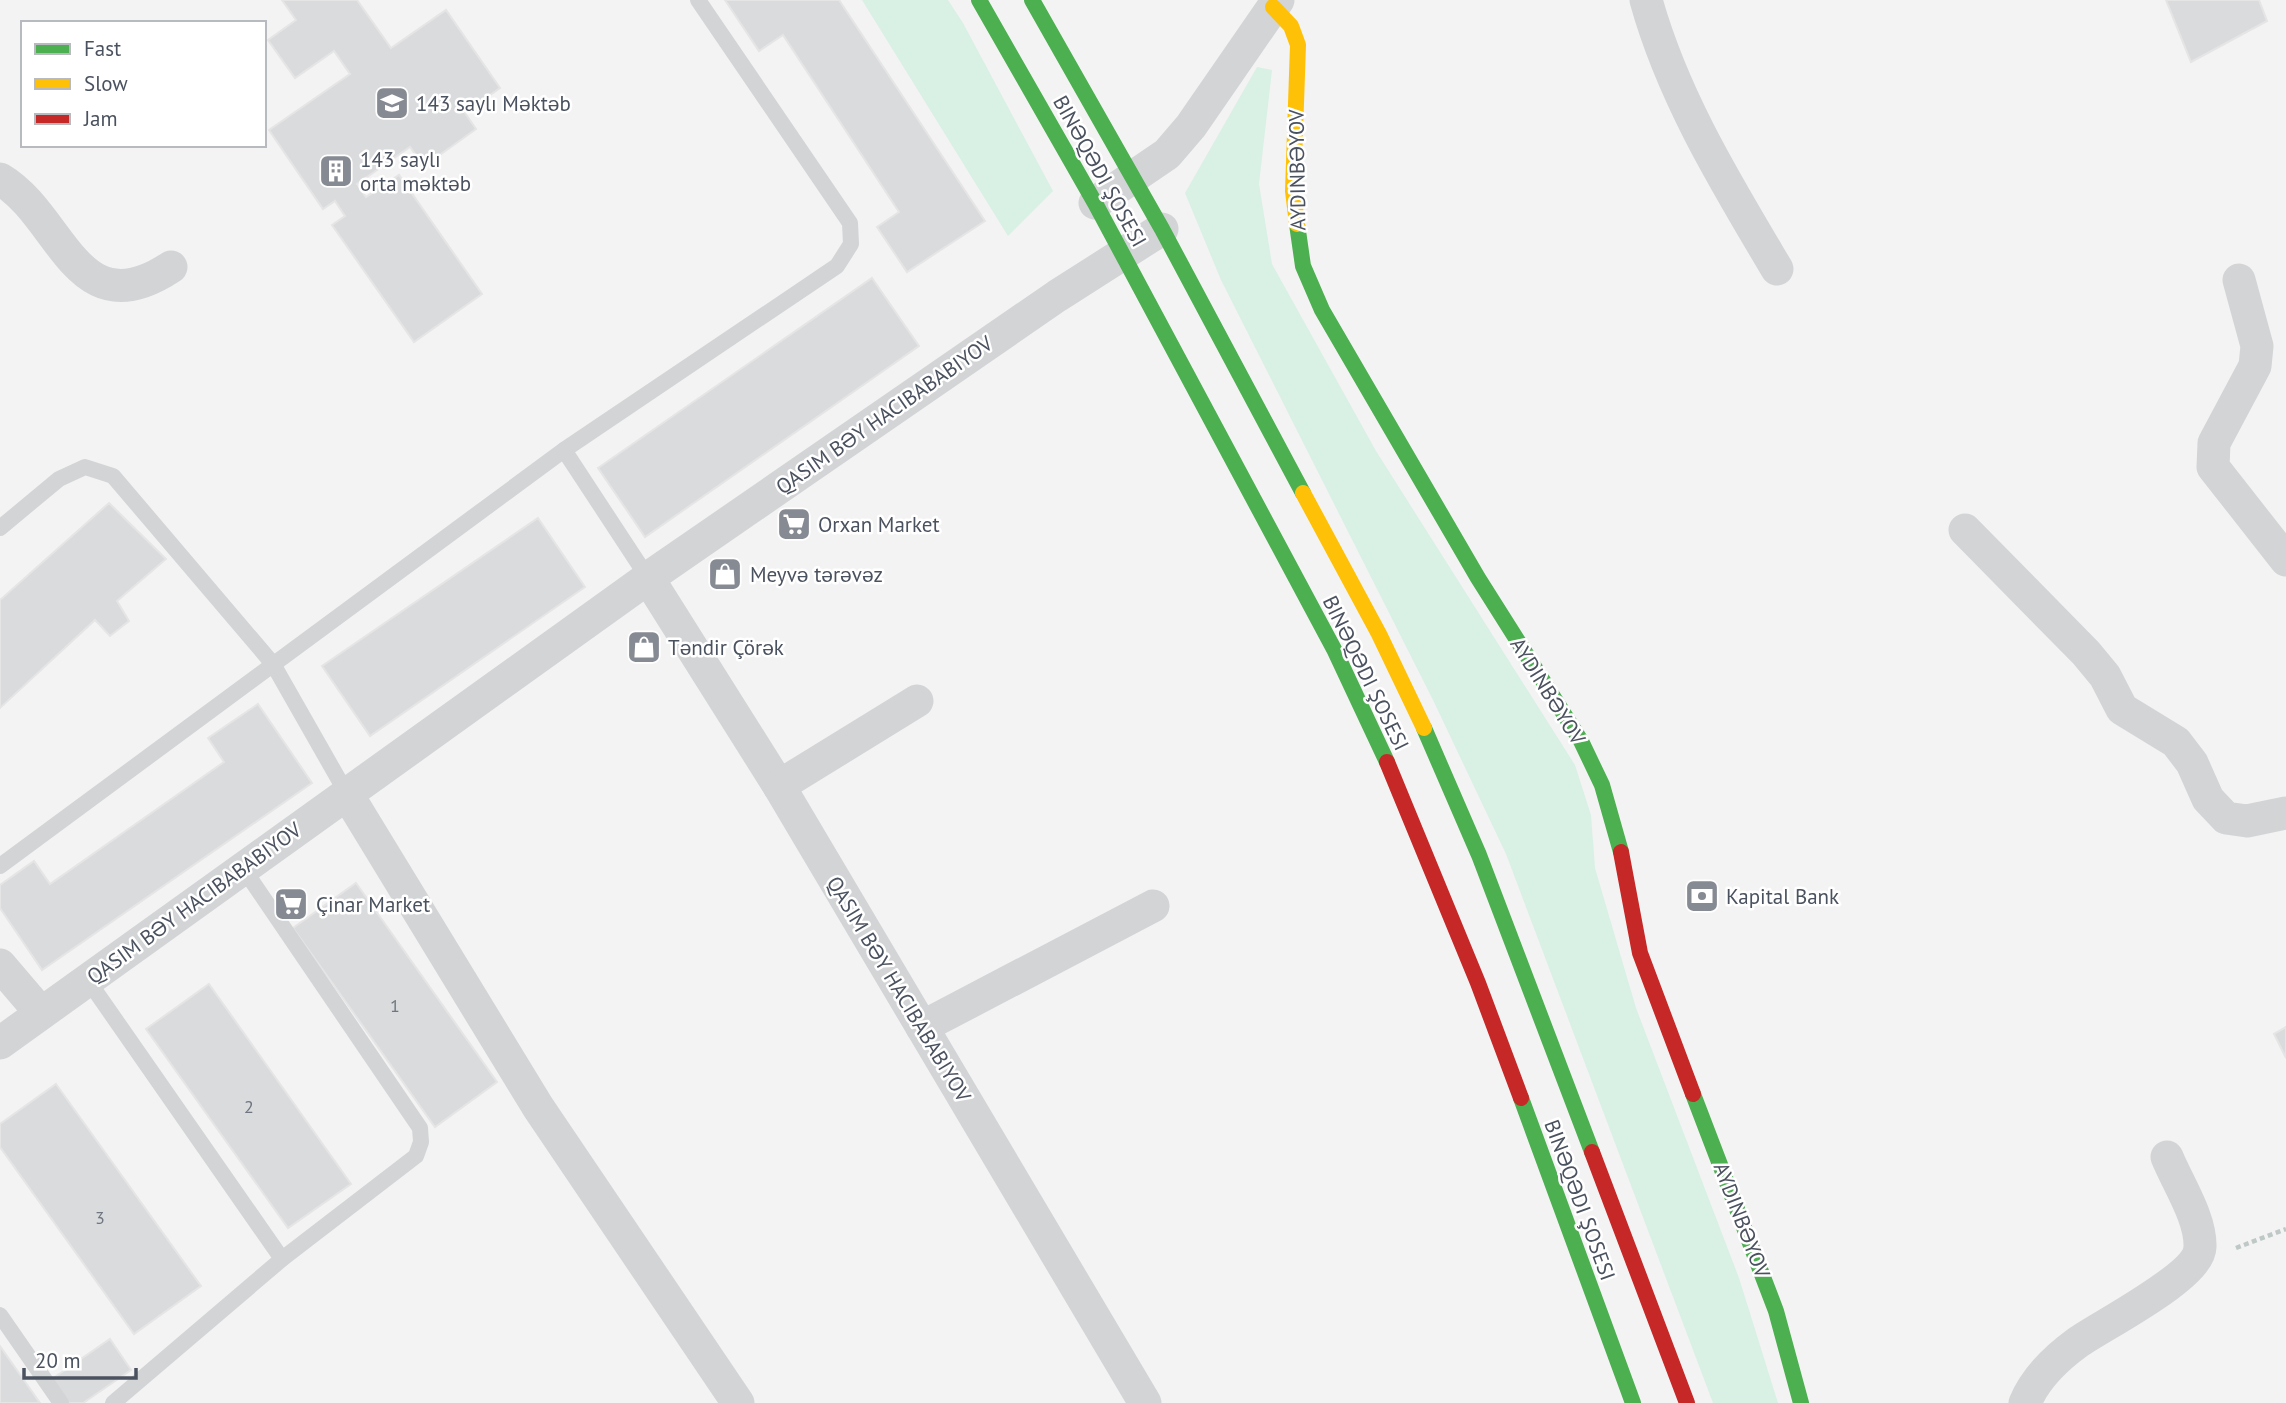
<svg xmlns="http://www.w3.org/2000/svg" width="2286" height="1403" font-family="'PT Sans',sans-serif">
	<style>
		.green { fill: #d9f0e5 }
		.building { fill: #dadbdd; stroke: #e5e5e6; stroke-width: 2 }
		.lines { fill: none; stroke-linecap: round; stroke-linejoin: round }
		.path { stroke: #bdc8c7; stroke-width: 4.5; stroke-dasharray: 5 3.5; stroke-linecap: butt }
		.lane { stroke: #d2d4d6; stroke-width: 16 }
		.street { stroke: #d2d4d6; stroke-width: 33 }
		.fast { stroke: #4caf50; stroke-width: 16 }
		.slow { stroke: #ffc107; stroke-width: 16 }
		.jam { stroke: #c62828; stroke-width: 16 }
		.labels { text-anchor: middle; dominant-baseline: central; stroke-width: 5; stroke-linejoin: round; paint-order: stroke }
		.number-label { font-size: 18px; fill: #707680 }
		.poi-label { font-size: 21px; fill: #4b525f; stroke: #fff; text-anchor: start }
		.street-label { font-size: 21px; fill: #4b525f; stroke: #fff }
	</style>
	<rect width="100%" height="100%" fill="#f3f3f3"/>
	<g class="green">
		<path d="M 862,0 L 948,0 L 963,23 L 1053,191 L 1008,236 Z"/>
		<path d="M 1257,67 L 1272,70 L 1259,184 L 1272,264 L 1376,451 L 1575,765 L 1591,815 L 1595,868 L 1636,1008 L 1739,1278 L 1778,1403 L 1713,1403 L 1506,854 L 1433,700 L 1221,280 L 1185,193 Z"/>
	</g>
	<g class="building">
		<path d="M 282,0 L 357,0 L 391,48 L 446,10 L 500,88 L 465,113 L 476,129 L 424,166 L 410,147 L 357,184 L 366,197 L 399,175 L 482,294 L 414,342 L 332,225 L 345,216 L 335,201 L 323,209 L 269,130 L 350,74 L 334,51 L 295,78 L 268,40 L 296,20 Z"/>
		<path d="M 725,0 L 839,0 L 985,221 L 907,272 L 877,227 L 899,212 L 783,35 L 759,51 Z"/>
		<path d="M 2166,0 L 2259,0 L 2267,21 L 2191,62 Z"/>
		<path d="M 872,278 L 919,346 L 645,537 L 598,468 Z"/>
		<path d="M 109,503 L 166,559 L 117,601 L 129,621 L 110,636 L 95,620 L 0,708 L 0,600 Z"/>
		<path d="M 538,518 L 585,587 L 370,736 L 322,666 Z"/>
		<path d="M 258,704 L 312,783 L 42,970 L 0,908 L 0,885 L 34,861 L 50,884 L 224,762 L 208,738 Z"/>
		<path d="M 356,883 L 497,1082 L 435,1127 L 293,928 Z"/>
		<path d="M 209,984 L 351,1184 L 288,1228 L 146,1029 Z"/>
		<path d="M 2286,1027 L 2286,1058 L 2274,1034 Z"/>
		<path d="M 56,1084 L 201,1286 L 134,1334 L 0,1147 L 0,1124 Z"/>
		<path d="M 110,1339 L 131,1370 L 83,1403 L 68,1403 L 52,1379 Z"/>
		<path d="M 0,1346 L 40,1403 L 0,1403 Z"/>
	</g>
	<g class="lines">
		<path class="path" d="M 2236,1248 L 2286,1229"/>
		<g class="lane">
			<path d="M 564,450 L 648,578"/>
			<path d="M 0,528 L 59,479 L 85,467 L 113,476 L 273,664 L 347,794"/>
			<path d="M 0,866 L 564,450 L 837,266 L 851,244 L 850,223 L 698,0"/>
			<path d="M 87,979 L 282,1259"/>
			<path d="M 0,1315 L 61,1403"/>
			<path d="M 113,1403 L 282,1259 L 416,1156 L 421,1142 L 420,1128 L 243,868"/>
		</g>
		<g class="street">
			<path d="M 1646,0 C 1673,97 1726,183 1777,269"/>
			<path d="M 0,179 C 63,216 76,330 171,267"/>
			<path d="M 1095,203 L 1167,154 L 1191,126 L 1278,0"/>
			<path d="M 2239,280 L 2257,346 L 2255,366 L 2214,443 L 2213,467 L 2286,560"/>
			<path d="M 1965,530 L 2086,653 L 2105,676 L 2122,709 L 2176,742 L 2192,763 L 2208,799 L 2226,818 L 2247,821 L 2286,813"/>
			<path d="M 648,578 L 779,786 L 1145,1403"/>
			<path d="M 779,786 L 917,701"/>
			<path d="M 347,794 L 538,1107 L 738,1403"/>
			<path d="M 0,965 L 41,1013"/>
			<path d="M 922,1027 L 1153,906"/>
			<path d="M 0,1043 L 648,578 L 1057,296 L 1162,229"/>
			<path d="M 2025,1403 C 2035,1379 2055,1359 2077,1343 C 2102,1325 2199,1277 2200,1247 C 2201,1218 2178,1184 2167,1157"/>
		</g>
		<g class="fast">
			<path d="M 979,0 L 1095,203 L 1335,651 L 1387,762"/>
			<path d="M 1032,0 L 1162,229 L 1303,493"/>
			<path d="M 1297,224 L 1303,266 L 1322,310 L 1478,578 L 1581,741 L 1602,785 L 1621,852"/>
			<path d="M 1424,728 L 1479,855 L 1592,1152"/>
			<path d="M 1693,1094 L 1776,1311 L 1801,1403"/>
			<path d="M 1521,1098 L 1633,1403"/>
		</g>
		<g class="slow">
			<path d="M 1273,7 L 1291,26 L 1298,45 L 1293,191 L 1297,224"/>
			<path d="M 1303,493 L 1379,634 L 1424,728"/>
		</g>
		<g class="jam">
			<path d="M 1387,762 L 1478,983 L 1521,1098"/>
			<path d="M 1621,852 L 1640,953 L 1693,1094"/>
			<path d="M 1592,1152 L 1687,1403"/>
		</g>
	</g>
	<defs>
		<g id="school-square" transform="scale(1.75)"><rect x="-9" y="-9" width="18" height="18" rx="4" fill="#868a93" stroke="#fff"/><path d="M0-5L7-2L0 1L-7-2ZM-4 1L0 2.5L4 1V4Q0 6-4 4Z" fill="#fff"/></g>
		<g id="building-square" transform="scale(1.75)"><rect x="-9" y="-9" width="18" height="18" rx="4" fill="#868a93" stroke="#fff"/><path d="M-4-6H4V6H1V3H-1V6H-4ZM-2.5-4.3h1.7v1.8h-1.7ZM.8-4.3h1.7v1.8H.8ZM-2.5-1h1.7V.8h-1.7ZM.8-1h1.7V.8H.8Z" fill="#fff"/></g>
		<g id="supermarket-square" transform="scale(1.75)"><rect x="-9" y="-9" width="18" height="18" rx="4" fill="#868a93" stroke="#fff"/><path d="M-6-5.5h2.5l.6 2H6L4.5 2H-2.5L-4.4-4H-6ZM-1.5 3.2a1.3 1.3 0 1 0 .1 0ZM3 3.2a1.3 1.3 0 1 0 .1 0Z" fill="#fff"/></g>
		<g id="shop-square" transform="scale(1.75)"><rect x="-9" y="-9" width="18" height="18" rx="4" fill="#868a93" stroke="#fff"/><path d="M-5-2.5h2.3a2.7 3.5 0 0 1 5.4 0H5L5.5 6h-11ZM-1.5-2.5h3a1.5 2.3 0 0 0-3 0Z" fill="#fff"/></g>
		<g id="bank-square" transform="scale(1.75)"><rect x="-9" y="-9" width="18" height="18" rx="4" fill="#868a93" stroke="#fff"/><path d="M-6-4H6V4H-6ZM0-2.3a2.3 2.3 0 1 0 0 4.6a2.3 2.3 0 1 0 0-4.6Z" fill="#fff"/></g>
	</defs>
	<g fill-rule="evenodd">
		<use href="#school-square" x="392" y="103"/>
		<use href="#building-square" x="336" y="171"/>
		<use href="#supermarket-square" x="794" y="524"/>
		<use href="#shop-square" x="725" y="574"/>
		<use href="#shop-square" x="644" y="647"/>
		<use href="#bank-square" x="1702" y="896"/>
		<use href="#supermarket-square" x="291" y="904"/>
	</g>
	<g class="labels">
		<g class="number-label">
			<text x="395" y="1005">1</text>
			<text x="249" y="1106">2</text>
			<text x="100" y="1217">3</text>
		</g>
		<g class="poi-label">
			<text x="416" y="103">143 saylı Məktəb</text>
			<text x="360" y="159">143 saylı<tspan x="360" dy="24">orta məktəb</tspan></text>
			<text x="818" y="524">Orxan Market</text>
			<text x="750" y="574">Meyvə tərəvəz</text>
			<text x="668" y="647">Təndir Çörək</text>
			<text x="1726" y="896">Kapital Bank</text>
			<text x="316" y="904">Çinar Market</text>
		</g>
		<g class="street-label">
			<text transform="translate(1297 170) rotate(-91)">AYDINBƏYOV</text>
			<text transform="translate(1100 171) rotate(61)">BINƏQƏDI ŞOSESI</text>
			<text transform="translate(884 415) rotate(-35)">QASIM BƏY HACIBABABIYOV</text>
			<text transform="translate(1366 673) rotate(64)">BINƏQƏDI ŞOSESI</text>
			<text transform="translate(1548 691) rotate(58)">AYDINBƏYOV</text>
			<text transform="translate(194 903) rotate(-36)">QASIM BƏY HACIBABABIYOV</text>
			<text transform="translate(899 989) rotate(59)">QASIM BƏY HACIBABABIYOV</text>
			<text transform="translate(1580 1200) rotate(70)">BINƏQƏDI ŞOSESI</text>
			<text transform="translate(1742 1220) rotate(69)">AYDINBƏYOV</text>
		</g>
	</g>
	<rect x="21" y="21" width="245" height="126" fill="#ffffff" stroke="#b7babf" stroke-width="2"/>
	<rect x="35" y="44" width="35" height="10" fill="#4caf50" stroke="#b7babf" stroke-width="2"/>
	<text x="84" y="56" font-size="21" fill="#4b525f">Fast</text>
	<rect x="35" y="79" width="35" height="10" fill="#ffc107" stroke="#b7babf" stroke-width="2"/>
	<text x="84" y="91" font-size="21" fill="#4b525f">Slow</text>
	<rect x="35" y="114" width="35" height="10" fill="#c62828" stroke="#b7babf" stroke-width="2"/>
	<text x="84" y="126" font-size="21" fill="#4b525f">Jam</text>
	<path d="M24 1368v10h112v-10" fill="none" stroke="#4b525f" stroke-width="3.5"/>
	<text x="35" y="1368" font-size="21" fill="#4b525f" stroke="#ffffff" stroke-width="5" paint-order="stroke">20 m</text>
</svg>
